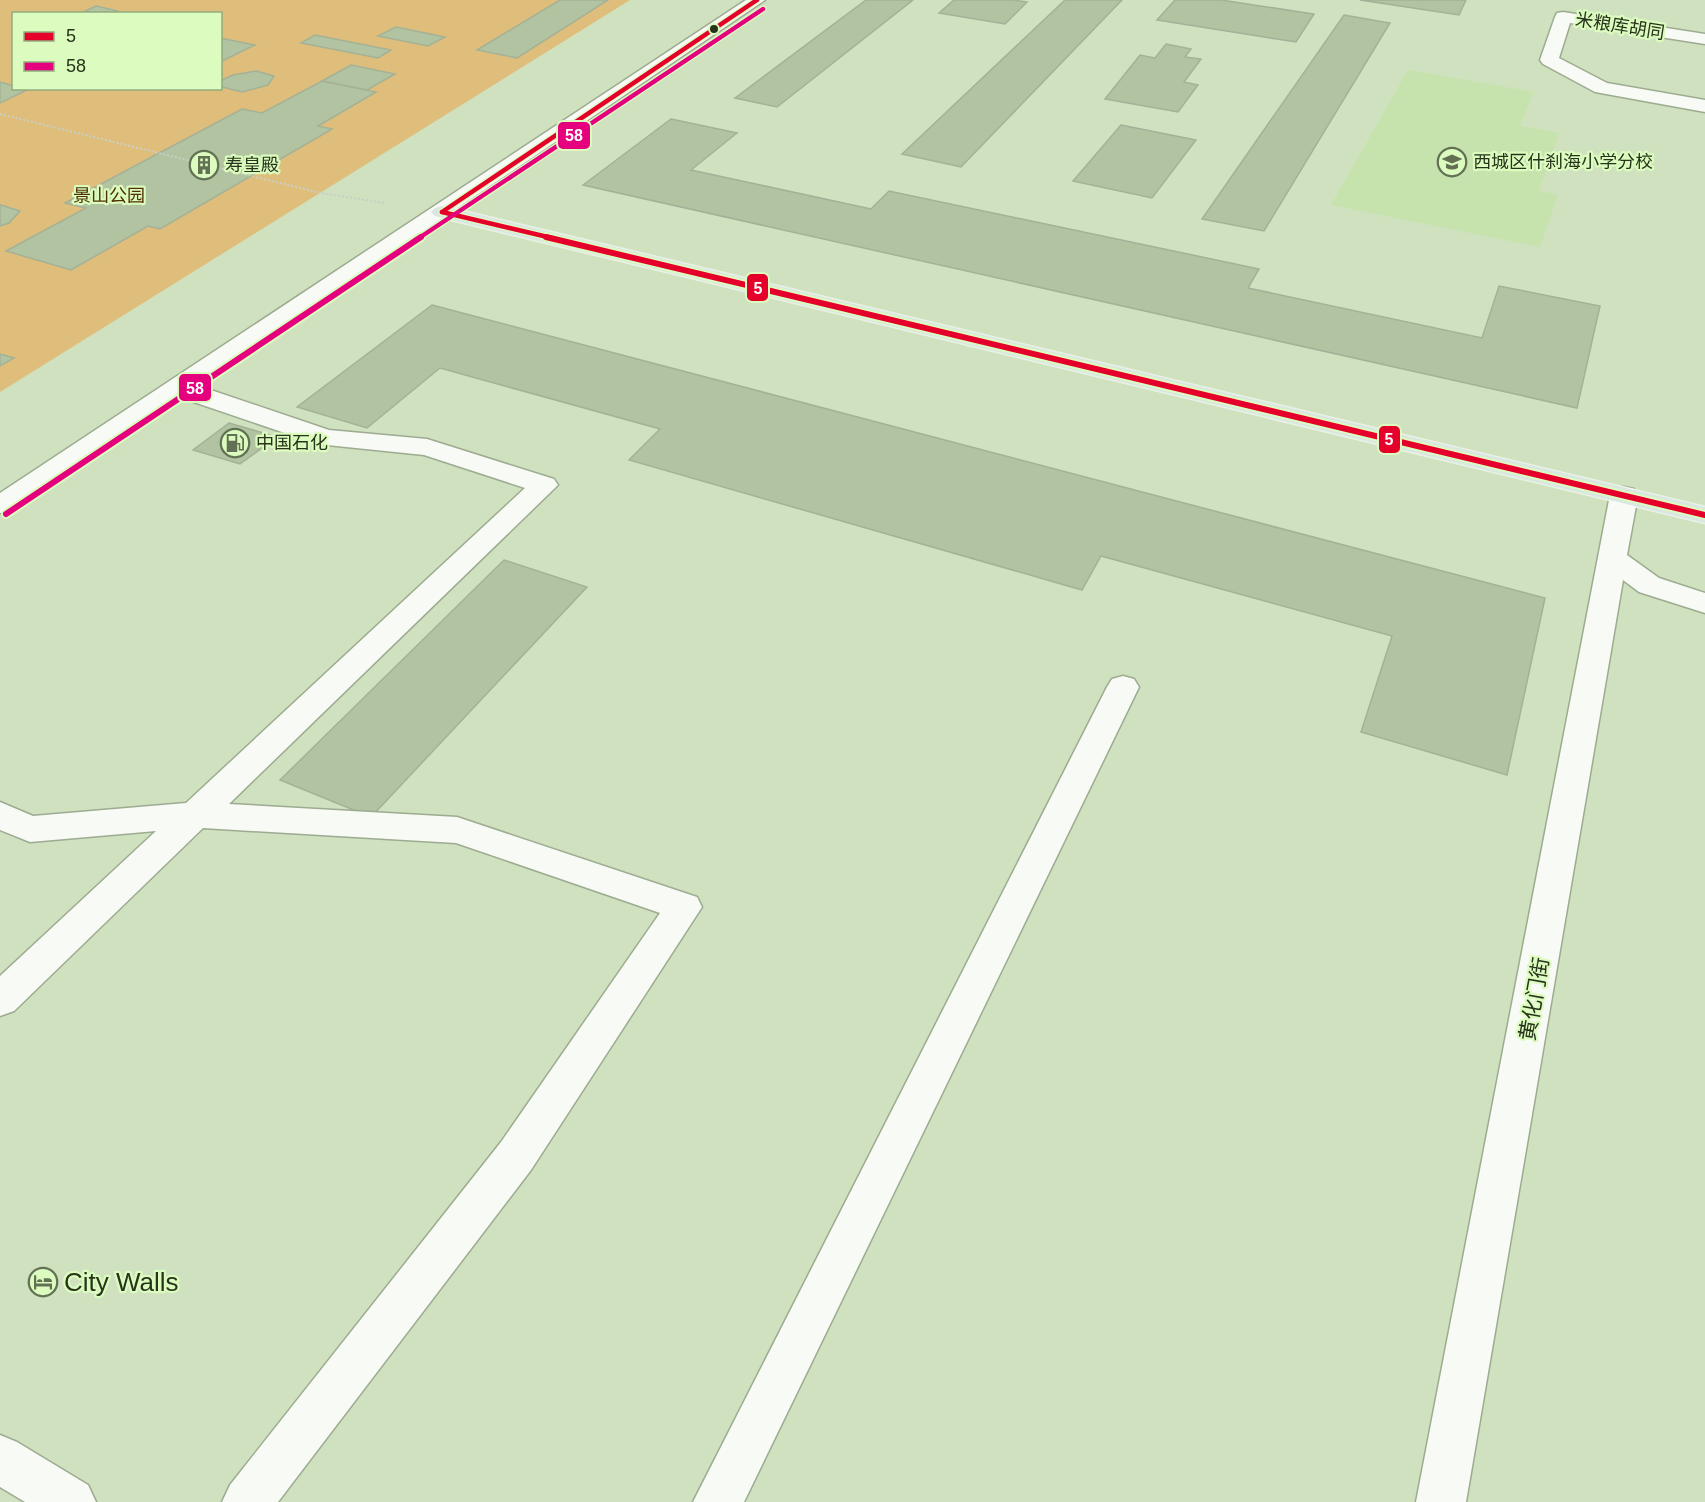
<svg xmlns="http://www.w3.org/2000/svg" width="1705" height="1502" font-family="Arial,'Noto Sans SC',sans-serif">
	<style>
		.built { fill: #c7e3ad }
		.green { fill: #debe7a; fill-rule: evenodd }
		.building { fill: #b1c3a0; stroke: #a4b197; stroke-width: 1.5 }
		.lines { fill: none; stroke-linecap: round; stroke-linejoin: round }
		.minor-casing { stroke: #9dab90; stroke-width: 3 }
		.major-casing { stroke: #e9f2e2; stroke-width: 3 }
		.path { stroke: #cacfc6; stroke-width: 2; stroke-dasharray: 2 2; stroke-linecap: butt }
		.minor { fill: #f8faf5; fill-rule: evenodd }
		.major { fill: #d9e6e1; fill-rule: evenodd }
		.bus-1-far1-casing { stroke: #dbfcbe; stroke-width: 7 }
		.bus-1-casing { stroke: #dbfcbe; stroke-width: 10 }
		.bus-2-far1-casing { stroke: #dbfcbe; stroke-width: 7 }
		.bus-2-casing { stroke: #dbfcbe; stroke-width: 10 }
		.bus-1-far1 { stroke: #e4002b; stroke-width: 4.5 }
		.bus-1 { stroke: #e4002b; stroke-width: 6 }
		.bus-2-far1 { stroke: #e5007d; stroke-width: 4.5 }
		.bus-2 { stroke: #e5007d; stroke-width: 6 }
		.bus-dot { fill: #27331b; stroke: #dbfcbe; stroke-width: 2 }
		.labels { text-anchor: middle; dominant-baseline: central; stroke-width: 4.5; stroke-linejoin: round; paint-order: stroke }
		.far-street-label { font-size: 18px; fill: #27331b; stroke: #dbfcbe }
		.far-poi-label { font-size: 18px; fill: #27331b; stroke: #dbfcbe; text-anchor: start }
		.far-park-label { font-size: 18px; fill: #503104; stroke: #dbfcbe }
		.street-label { font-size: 21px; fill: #27331b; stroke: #dbfcbe }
		.near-poi-label { font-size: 26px; fill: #27331b; stroke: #dbfcbe; text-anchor: start }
		.line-badge { stroke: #dbfcbe; stroke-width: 2 }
		.badge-label { font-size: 16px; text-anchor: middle; font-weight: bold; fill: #fff }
	</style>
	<rect width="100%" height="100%" fill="#cfe1bf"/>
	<path class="built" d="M 1408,70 L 1534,92 L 1520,126 L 1559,133 L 1539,191 L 1558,195 L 1540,247 L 1331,205 Z"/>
	<path class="green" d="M 0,0 L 630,0 L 0,392 ZM 14,14 L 220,14 L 220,88 L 14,88 Z"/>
	<g class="building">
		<path d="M 560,0 L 608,0 L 517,58 L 477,50 Z"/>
		<path d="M 866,0 L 913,0 L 777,107 L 735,98 Z"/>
		<path d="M 954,0 L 1013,0 L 1027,2 L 1005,24 L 939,13 Z"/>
		<path d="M 1065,0 L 1122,0 L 961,167 L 902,154 Z"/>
		<path d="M 1175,0 L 1221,0 L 1314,14 L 1296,42 L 1157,20 Z"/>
		<path d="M 1360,0 L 1466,0 L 1459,15 Z"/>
		<path d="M 96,6 L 118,11 L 113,14 L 79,14 Z"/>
		<path d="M 1344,15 L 1390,23 L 1264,231 L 1202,219 Z"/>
		<path d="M 396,27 L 445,37 L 428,46 L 378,36 Z"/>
		<path d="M 315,35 L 391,50 L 378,58 L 301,43 Z"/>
		<path d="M 220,38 L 255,45 L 220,62 Z"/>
		<path d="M 1166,44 L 1191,49 L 1185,57 L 1201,59 L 1184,82 L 1198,85 L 1178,112 L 1105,99 L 1140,55 L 1155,58 Z"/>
		<path d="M 351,65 L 395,74 L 367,90 L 322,81 Z"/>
		<path d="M 256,71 L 274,76 L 268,85 L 242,92 L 222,87 L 222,80 L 233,75 Z"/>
		<path d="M 322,81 L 376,92 L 318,126 L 332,129 L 160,229 L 148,226 L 71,270 L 6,251 L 86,208 L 65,203 L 242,109 L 262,113 Z"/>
		<path d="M 0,82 L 14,86 L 14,88 L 29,89 L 0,103 Z"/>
		<path d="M 671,119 L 737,133 L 691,170 L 871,209 L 889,191 L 1259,269 L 1248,288 L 1482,338 L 1499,286 L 1600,306 L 1577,408 L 583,185 Z"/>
		<path d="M 1121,125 L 1196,140 L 1152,198 L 1073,181 Z"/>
		<path d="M 0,205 L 1,205 L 20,211 L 9,223 L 0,226 Z"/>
		<path d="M 432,305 L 1545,598 L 1507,775 L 1361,732 L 1392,636 L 1101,556 L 1082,590 L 629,460 L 660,429 L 440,368 L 367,428 L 297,407 Z"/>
		<path d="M 0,354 L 14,358 L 0,366 Z"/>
		<path d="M 229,423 L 277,437 L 240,464 L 193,450 Z"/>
		<path d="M 504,560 L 587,587 L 371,817 L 280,780 Z"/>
	</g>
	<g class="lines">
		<g class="minor-casing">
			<g id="minor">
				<path d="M 746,0 L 765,0 L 196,385 L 329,430 L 427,439 L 554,479 L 558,485 L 229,804 L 457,817 L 697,897 L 702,907 L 531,1170 L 278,1502 L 222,1502 L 230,1485 L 501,1142 L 660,913 L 456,843 L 203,828 L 14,1011 L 0,1016 L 0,976 L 156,831 L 30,842 L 0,830 L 0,802 L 33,816 L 186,803 L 525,488 L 424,455 L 317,444 L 179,397 L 10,511 L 0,513 L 0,493 Z"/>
				<path d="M 1563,12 L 1705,34 L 1705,44 L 1570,23 L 1559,58 L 1607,83 L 1705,100 L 1705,112 L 1595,92 L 1543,64 L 1540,60 L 1555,17 L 1557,13 Z"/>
				<path d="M 1624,487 L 1634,489 L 1638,495 L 1627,555 L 1659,578 L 1705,593 L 1705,613 L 1639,592 L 1623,580 L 1466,1502 L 1416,1502 L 1610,495 L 1614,489 Z"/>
				<path d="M 1123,676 L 1134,679 L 1139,687 L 744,1502 L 693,1502 L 1107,687 L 1112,679 Z"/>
				<path d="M 0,1435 L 17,1442 L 88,1485 L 96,1502 L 25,1502 L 0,1487 Z"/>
			</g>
		</g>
		<g class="major-casing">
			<path id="major" d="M 442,206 L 1705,507 L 1705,523 L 435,216 L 431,212 L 435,208 Z"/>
		</g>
		<path class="path" d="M 0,114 L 321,193 L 385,203"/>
		<use href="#minor" class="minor"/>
		<use href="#major" class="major"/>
		<g class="bus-1-far1-casing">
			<g id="bus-1-far1">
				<path d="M 442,212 L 552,238"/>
				<path d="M 442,212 L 757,0"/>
			</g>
		</g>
		<g class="bus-1-casing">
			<path id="bus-1" d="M 546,237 L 1705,515"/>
		</g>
		<g class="bus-2-far1-casing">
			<path id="bus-2-far1" d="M 419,238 L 763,9"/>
		</g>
		<g class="bus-2-casing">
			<path id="bus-2" d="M 6,514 L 421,237"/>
		</g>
		<use href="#bus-1-far1" class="bus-1-far1"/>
		<use href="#bus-1" class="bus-1"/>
		<use href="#bus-2-far1" class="bus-2-far1"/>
		<use href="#bus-2" class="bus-2"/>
	</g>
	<defs>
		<g id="school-ring" transform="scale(1.5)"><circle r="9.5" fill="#dbfcbe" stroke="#627054" stroke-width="1.5"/><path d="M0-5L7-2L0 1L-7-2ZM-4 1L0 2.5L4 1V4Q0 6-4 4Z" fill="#627054"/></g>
		<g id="building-ring" transform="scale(1.5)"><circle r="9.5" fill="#dbfcbe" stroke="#627054" stroke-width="1.5"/><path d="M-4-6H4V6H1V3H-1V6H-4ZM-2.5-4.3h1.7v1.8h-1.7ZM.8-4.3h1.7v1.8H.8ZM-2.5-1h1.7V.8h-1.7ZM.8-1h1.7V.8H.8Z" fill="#627054"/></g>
		<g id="fuel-ring" transform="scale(1.5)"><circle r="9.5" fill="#dbfcbe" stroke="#627054" stroke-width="1.5"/><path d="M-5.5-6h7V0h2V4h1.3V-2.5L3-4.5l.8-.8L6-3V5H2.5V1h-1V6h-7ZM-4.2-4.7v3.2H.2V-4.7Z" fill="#627054"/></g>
		<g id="hotel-ring" transform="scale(1.5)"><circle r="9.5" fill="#dbfcbe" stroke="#627054" stroke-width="1.5"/><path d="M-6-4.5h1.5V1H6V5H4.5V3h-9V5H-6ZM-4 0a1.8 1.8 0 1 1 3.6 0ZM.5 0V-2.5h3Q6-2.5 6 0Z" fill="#627054"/></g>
	</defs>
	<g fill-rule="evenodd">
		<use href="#school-ring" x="1452" y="162"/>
		<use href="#building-ring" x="204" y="165"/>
		<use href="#fuel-ring" x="235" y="443"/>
		<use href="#hotel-ring" x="43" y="1282"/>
	</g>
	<circle class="bus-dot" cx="714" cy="29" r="5"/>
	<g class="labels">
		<g class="far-street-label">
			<text transform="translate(1620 26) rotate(9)">米粮库胡同</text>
		</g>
		<g class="far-poi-label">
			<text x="1473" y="162">西城区什刹海小学分校</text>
			<text x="225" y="165">寿皇殿</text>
			<text x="256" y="443">中国石化</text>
		</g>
		<g class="far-park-label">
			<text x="109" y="196">景山公园</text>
		</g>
		<g class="street-label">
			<text transform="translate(1534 999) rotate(-80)">黄化门街</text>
		</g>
		<g class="near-poi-label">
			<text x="64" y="1282">City Walls</text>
		</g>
	</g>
	<g class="line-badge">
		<rect x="557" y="121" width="34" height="29" rx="6" fill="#e5007d"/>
		<rect x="746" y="273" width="23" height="29" rx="6" fill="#e4002b"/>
		<rect x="178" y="373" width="34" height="29" rx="6" fill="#e5007d"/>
		<rect x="1378" y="425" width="23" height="29" rx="6" fill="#e4002b"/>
	</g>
	<g class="badge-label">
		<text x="574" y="141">58</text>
		<text x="758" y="294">5</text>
		<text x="195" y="394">58</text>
		<text x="1389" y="445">5</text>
	</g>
	<rect x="12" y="12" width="210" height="78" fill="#dbfcbe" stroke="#93ac7d" stroke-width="1.5"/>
	<rect x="24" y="32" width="30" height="9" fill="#e4002b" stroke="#93ac7d" stroke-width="1.5"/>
	<text x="66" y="42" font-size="18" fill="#27331b">5</text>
	<rect x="24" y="62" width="30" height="9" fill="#e5007d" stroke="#93ac7d" stroke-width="1.5"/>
	<text x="66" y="72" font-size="18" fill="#27331b">58</text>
</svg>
